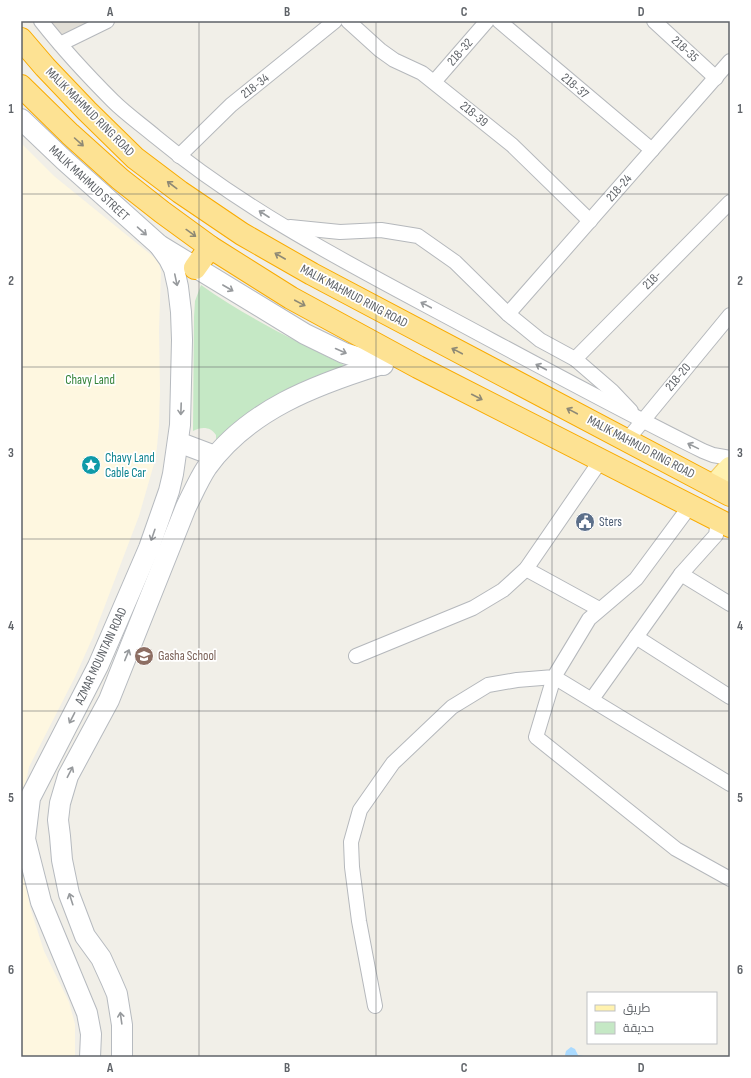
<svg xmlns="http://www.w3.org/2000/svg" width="751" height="1078" font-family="'Sofia Sans Condensed',Cairo,sans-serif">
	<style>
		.commercial { fill: #fef7e0 }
		.education { fill: #e1ded6 }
		.green { fill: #c5e8c5 }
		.water { fill: #aadaff }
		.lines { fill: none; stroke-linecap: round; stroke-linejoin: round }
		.street-casing { stroke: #b5b8bc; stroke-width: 16 }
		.secondary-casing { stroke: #b6babf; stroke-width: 22 }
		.primary-casing { stroke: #f2c960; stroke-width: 24 }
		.highway-casing { stroke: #f9ab00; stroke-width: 24 }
		.street { stroke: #fff; stroke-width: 14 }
		.secondary { stroke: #fff; stroke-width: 20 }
		.primary { stroke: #fff2af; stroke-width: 22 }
		.highway { stroke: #fde293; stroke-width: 22 }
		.oneway { stroke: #8e8975 }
		.oneway2 { stroke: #979a9d }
		.grid { fill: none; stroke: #5f6368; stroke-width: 1; stroke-opacity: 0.55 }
		.labels { text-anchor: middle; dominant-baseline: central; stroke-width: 3.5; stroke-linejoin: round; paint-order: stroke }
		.street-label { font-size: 13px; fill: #5f6368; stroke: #fff }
		.park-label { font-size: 13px; fill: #348238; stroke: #fff }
		.culture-label { font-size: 13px; fill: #0d838f; stroke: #fff; text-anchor: start }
		.service-label { font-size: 13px; fill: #4e5e75; stroke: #fff; text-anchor: start }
		.education-label { font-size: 13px; fill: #785e54; stroke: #fff; text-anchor: start }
		.neatline { fill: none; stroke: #5f6368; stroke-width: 1.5 }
		.grid-label { font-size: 13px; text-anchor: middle; font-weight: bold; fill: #5f6368 }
	</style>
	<rect width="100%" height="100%" fill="#f1efe8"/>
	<g class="commercial">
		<path d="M 21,143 L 54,176 L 155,258 L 159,264 L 161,271 L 159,330 L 160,391 L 159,426 L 156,457 L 139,516 L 93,637 L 75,677 L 29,767 L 21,805 Z"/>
		<path d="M 21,856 L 30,907 L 44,951 L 69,1002 L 75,1024 L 75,1057 L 21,1057 Z"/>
	</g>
	<path class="education" d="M 41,21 L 107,21 L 60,44 Z"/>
	<path class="green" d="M 201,285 C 246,317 296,341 346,366 L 216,443 L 216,435 C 210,426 201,427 193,431 L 194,317 L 195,301 Z"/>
	<path class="water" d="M 571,1047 L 575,1049 L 578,1055 L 584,1056 L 584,1057 L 567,1057 L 565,1055 L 566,1051 Z"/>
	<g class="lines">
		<g class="street-casing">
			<g id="street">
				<path d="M 41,21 C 63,49 88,76 113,101 C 126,114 142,125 156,137 C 249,214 357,268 463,325 C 543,368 622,411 703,451 L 713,455 L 730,458"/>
				<path d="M 348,21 L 380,50 L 394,60 L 422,73 L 512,145 L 590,221"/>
				<path d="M 499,21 L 652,150"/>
				<path d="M 654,21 L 716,78"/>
				<path d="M 60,44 L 107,21"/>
				<path d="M 434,82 L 487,21"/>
				<path d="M 179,156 L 231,105 L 335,21"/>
				<path d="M 290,227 L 340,232 L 381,230 L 418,236 L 455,262 L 508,314 L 540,340 L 575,359 L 612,391 L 631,411"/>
				<path d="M 508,314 L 730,61"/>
				<path d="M 575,359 L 730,202"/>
				<path d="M 627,440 L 730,315"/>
				<path d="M 526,569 L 599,609"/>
				<path d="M 681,574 L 730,604"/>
				<path d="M 636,637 L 730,697"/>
				<path d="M 356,656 L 473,608 L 503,590 L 526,569 L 601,460"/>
				<path d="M 592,699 L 681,574 L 716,535 L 718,520"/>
				<path d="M 730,784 L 554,677 L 536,737 L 676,849 L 730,879"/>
				<path d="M 375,1006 L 359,921 L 352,867 L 351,842 L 360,810 L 393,763 L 452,707 L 488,685 L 517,680 L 554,677 L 589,619 L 636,579 L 690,506"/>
			</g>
		</g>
		<g class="secondary-casing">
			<g id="secondary">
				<path d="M 21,119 L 64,160 L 159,245 L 305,334 L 344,353 L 383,365"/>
				<path d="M 178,442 L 215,456"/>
				<path d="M 90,1057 L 91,1034 L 87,1013 L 41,902 L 25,839 L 30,798 L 98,666 L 149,548 L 169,491 L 173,474 L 180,425 L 182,340 L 181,312 L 178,287 L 174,269 L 169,259 L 159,245"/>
				<path d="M 122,1057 L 122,1025 L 117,994 L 111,980 L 101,958 L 85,936 L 69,894 L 62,860 L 60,836 L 58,820 L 60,803 L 68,776 L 109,700 L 186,507 C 193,493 199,479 207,467 C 248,410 315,385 379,365"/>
			</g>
		</g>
		<g class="primary-casing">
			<path id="primary" d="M 714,486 L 730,468"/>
		</g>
		<g class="highway-casing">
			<g id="highway">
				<path d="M 21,39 L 45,67 L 87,111 L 135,158 L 180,192 L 242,234 L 312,274 L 730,495"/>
				<path d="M 21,86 L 70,134 L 120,179 L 162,212 L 210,247 L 291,298 L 418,367 L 730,526"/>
				<path d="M 195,268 L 210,247"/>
			</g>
		</g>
		<use href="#street" class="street"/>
		<use href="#secondary" class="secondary"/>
		<use href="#primary" class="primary"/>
		<use href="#highway" class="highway"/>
	</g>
	<defs><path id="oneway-shaft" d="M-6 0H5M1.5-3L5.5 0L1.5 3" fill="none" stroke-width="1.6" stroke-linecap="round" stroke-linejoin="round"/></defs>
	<g class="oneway">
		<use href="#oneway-shaft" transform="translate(79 142) rotate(42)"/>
		<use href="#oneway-shaft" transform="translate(172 185) rotate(-143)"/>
		<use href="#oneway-shaft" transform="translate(191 233) rotate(36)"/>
		<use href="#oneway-shaft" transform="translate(280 256) rotate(-150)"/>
		<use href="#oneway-shaft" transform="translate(300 303) rotate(28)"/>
		<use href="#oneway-shaft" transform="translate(457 351) rotate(-152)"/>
		<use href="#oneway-shaft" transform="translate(477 397) rotate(27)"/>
		<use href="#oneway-shaft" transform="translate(572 411) rotate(-152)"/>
	</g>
	<g class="oneway2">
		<use href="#oneway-shaft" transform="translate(264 214) rotate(-147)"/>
		<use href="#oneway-shaft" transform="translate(142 231) rotate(41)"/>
		<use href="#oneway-shaft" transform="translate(176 280) rotate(78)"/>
		<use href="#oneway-shaft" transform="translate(228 288) rotate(30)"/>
		<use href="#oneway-shaft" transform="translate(426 305) rotate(-152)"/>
		<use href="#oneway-shaft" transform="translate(341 351) rotate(24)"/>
		<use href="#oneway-shaft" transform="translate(541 367) rotate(-152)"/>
		<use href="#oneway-shaft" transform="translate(181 409) rotate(92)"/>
		<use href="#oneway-shaft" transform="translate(693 446) rotate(-154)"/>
		<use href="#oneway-shaft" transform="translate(153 535) rotate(109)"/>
		<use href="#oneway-shaft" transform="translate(127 655) rotate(-68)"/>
		<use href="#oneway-shaft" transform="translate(72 718) rotate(117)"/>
		<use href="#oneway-shaft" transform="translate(70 772) rotate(-63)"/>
		<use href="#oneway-shaft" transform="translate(71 899) rotate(-108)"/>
		<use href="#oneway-shaft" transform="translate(121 1018) rotate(-98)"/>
	</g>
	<path class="grid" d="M 199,21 L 199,1057M 376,21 L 376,1057M 552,21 L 552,1057M 21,194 L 730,194M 21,367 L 730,367M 21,539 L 730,539M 21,711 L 730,711M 21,884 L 730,884"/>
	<defs>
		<g id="sight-disc" transform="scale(1)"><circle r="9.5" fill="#0f9aa8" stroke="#fff"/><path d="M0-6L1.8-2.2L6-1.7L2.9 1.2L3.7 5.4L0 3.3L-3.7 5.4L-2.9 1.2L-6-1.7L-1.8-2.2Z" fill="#fff"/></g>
		<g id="civic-disc" transform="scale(1)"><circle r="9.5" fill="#5c6f8a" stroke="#fff"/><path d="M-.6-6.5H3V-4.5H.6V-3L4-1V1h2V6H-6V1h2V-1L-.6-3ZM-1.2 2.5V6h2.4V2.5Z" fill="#fff"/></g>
		<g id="school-disc" transform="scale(1)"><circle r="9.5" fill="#8d6e63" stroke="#fff"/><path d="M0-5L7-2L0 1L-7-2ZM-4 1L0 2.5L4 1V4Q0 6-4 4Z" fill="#fff"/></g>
	</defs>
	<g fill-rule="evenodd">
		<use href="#sight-disc" x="91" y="465"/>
		<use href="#civic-disc" x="585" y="522"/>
		<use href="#school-disc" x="144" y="656"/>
	</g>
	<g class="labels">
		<g class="street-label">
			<text transform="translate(685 49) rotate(42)">218-35</text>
			<text transform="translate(460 52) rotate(-49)">218-32</text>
			<text transform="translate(255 86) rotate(-38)">218-34</text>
			<text transform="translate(575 86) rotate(40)">218-37</text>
			<text transform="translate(90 112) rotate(45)">MALIK MAHMUD RING ROAD</text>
			<text transform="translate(474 114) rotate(39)">218-39</text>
			<text transform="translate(89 183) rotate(43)">MALIK MAHMUD STREET</text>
			<text transform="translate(619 188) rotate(-49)">218-24</text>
			<text transform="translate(652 280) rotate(-45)">218-</text>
			<text transform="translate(354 296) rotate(28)">MALIK MAHMUD RING ROAD</text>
			<text transform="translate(678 377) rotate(-50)">218-20</text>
			<text transform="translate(641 447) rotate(28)">MALIK MAHMUD RING ROAD</text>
			<text transform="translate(101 656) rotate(-65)">AZMAR MOUNTAIN ROAD</text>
		</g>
		<g class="park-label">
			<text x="90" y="380">Chavy Land</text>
		</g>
		<g class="culture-label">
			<text x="105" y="458">Chavy Land<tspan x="105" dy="15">Cable Car</tspan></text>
		</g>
		<g class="service-label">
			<text x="599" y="522">Sters</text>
		</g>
		<g class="education-label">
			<text x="158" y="656">Gasha School</text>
		</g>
	</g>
	<rect width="751" height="1078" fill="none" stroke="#ffffff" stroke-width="44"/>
	<rect x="587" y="992" width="130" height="52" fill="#ffffff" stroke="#bfc1c3"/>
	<rect x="595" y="1005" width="20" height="6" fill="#fff2af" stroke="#bfc1c3"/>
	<text x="623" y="1012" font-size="12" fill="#5f6368">طريق</text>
	<rect x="595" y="1022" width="20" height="12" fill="#c5e8c5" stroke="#bfc1c3"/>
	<text x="623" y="1032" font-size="12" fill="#5f6368">حديقة</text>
	<rect x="22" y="22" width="707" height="1034" class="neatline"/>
	<g class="grid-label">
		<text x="110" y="16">A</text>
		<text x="287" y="16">B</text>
		<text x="464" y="16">C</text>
		<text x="641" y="16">D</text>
		<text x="11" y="113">1</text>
		<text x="740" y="113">1</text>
		<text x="11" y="285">2</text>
		<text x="740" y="285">2</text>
		<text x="11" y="457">3</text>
		<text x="740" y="457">3</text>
		<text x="11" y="630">4</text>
		<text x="740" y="630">4</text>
		<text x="11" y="802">5</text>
		<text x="740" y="802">5</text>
		<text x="11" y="974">6</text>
		<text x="740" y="974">6</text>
		<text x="110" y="1072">A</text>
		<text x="287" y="1072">B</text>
		<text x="464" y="1072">C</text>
		<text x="641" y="1072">D</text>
	</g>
</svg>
